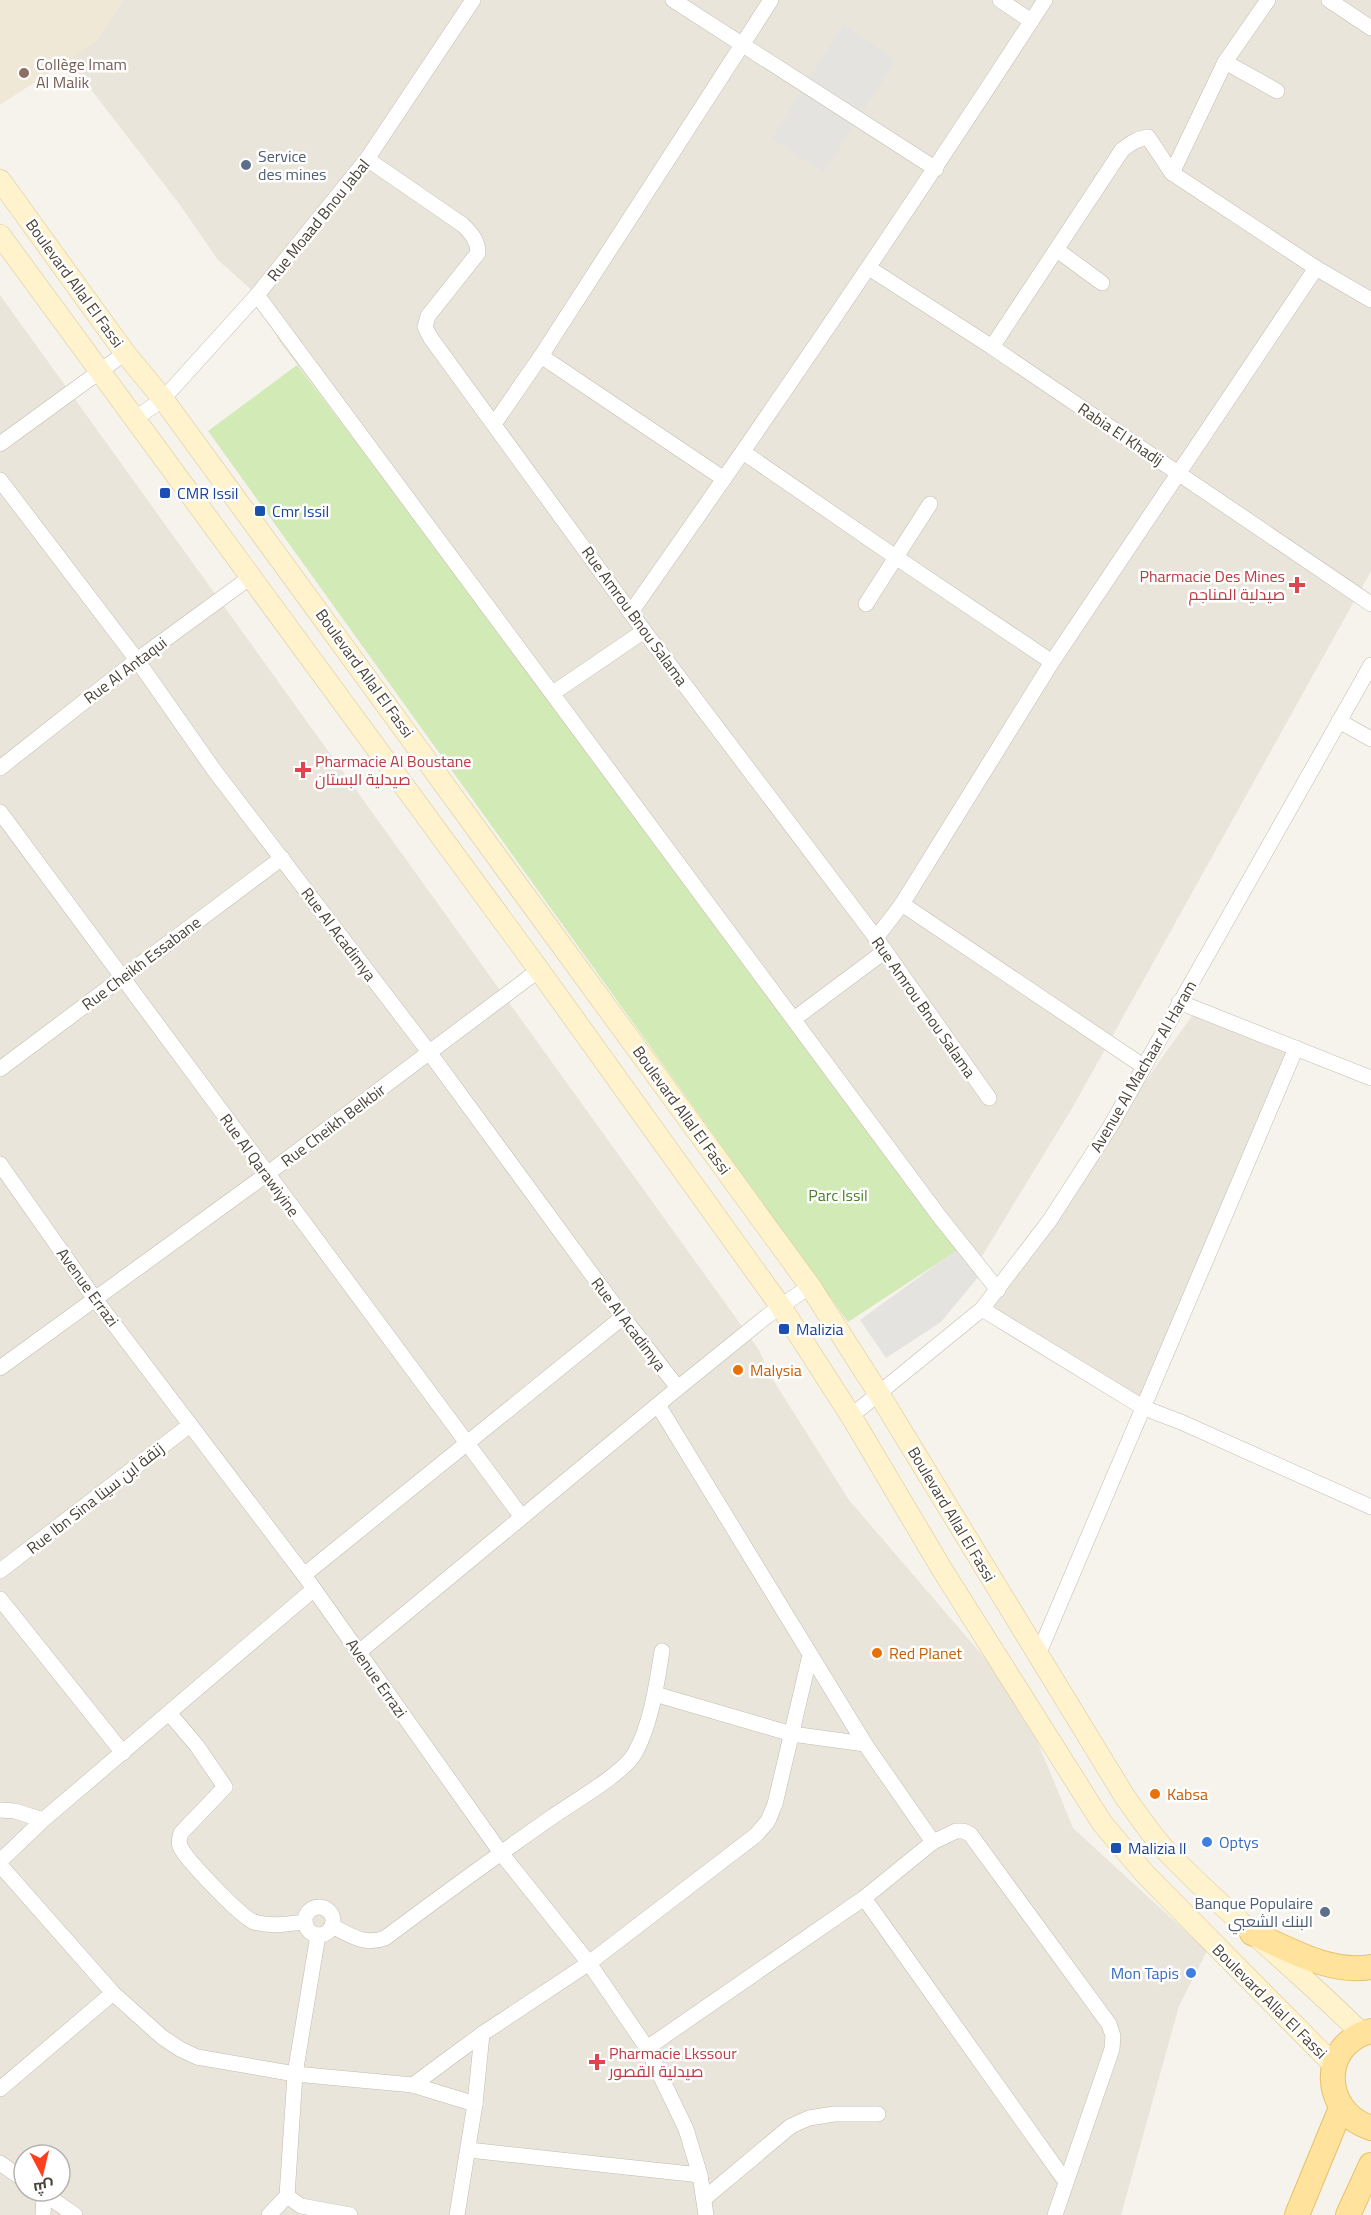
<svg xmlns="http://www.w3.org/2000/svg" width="1371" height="2215" font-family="'Titillium Web',Cairo,sans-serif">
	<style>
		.residential { fill: #eae5da; fill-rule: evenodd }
		.education { fill: #efe8d6 }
		.green { fill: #d2eab5 }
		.parking { fill: #e5e3e0 }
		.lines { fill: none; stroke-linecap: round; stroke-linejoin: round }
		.minor-casing { stroke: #c2bbae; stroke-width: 16 }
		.secondary-casing { stroke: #d6c79b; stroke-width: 22 }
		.primary-casing { stroke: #e6c16a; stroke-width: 26 }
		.minor { stroke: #fff; stroke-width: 15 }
		.secondary { stroke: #fff3cd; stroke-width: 21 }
		.primary { stroke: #ffe39c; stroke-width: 24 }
		.education-dot { fill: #8d6e63; stroke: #fff; stroke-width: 2 }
		.service-dot { fill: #5c6f8a; stroke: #fff; stroke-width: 2 }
		.transit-dot { fill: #1a4fb4; stroke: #fff; stroke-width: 2 }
		.health-dot { fill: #e0444e; stroke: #fff; stroke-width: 2 }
		.food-dot { fill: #e8710a; stroke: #fff; stroke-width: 2 }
		.shop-dot { fill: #3f7fe0; stroke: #fff; stroke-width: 2 }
		.labels { text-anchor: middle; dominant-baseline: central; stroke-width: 5; stroke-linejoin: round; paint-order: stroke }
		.education-label { font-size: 16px; fill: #785e54; stroke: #fff; text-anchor: start }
		.service-label { font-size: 16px; fill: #4e5e75; stroke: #fff; text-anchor: start }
		.street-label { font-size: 16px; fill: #4b4439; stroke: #fff }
		.transit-label { font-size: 16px; fill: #164399; stroke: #fff; text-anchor: start }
		.health-label { font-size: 16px; fill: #be3a42; stroke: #fff; text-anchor: start }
		.park-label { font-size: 16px; fill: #4a7f2a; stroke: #fff }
		.food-label { font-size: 16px; fill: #c56008; stroke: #fff; text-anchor: start }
		.shop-label { font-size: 16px; fill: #366cbe; stroke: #fff; text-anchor: start }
	</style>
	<rect width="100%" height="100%" fill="#f6f3ec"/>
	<g class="residential">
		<path d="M 22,0 L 1371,0 L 1371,571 L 1074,1105 L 976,1266 L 660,838 L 279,341 L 257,295 L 218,260 L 180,205 Z"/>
		<path d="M 0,295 L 759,1350 L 770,1375 L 849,1500 L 1020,1699 L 1073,1828 L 1207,1951 L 1179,2006 L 1121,2215 L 0,2215 ZM 24,2155 L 60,2155 L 60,2191 L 24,2191 Z"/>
		<path d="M 1197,1009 L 1296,1048 L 1144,1408 L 982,1309 Z"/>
	</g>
	<path class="education" d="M 0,0 L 123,0 L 97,41 L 0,105 Z"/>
	<path class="green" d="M 297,365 L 660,838 L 958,1250 L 848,1322 L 208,431 Z"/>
	<g class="parking">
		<path d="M 843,24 L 896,60 L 824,172 L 772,139 Z"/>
		<path d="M 962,1246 L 984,1270 L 941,1322 L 886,1358 L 860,1320 Z"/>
	</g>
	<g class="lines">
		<g class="minor-casing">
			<g id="minor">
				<path d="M 673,0 L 936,169"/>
				<path d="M 1000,0 L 1031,21"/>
				<path d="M 1329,0 L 1371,28"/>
				<path d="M 1225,62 L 1277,91"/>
				<path d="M 367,159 L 463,225 C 472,234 478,241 478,253 L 428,316 L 425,327 L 430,337 L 644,631 L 876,938 L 989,1098"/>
				<path d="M 1172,173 L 1225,62 L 1268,0"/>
				<path d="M 1057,250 L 1102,283"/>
				<path d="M 869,268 L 992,347 L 1371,604"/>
				<path d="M 257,295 L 939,1216 L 998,1290"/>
				<path d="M 992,347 L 1122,150 C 1131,143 1137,139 1148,137 L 1172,173 L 1316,268 L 1371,300"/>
				<path d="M 541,356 L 724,479"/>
				<path d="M 136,418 L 163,399 L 257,295 L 367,159 L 473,0"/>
				<path d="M 494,424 L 541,356 L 771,0"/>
				<path d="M 0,444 L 125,353"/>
				<path d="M 743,452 L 897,558 L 1052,662"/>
				<path d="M 0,480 L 137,660 L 214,770 L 429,1052 L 623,1317 L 678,1388"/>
				<path d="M 866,604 L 930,504"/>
				<path d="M 631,612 C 773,410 911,207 1045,0"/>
				<path d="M 553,693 L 644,631"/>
				<path d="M 1339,721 L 1371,739"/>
				<path d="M 0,768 L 137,660 L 252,576"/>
				<path d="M 0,812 L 521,1516"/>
				<path d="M 902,904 L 1143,1066"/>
				<path d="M 876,938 L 902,904 L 1052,662 L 1316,268"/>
				<path d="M 1179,1002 L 1371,1078"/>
				<path d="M 794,1019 L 885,951"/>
				<path d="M 0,1069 L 282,858"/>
				<path d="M 0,1164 L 95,1299 L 304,1575 L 501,1853 L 589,1963 L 647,2048 L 686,2129 L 700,2175 L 706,2215"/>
				<path d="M 982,1309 L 1144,1408 L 1181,1422 L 1371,1507"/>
				<path d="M 0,1368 L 267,1174 L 539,970"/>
				<path d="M 658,1405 L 865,1744 L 933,1842"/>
				<path d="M 851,1416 L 982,1309 L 1050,1220 L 1110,1127 L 1371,665"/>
				<path d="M 0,1571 L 190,1425"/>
				<path d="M 304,1575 L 623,1317"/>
				<path d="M 0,1599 L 123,1753"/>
				<path d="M 359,1652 L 678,1388 L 767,1316 L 810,1286"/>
				<path d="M 1038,1655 L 1296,1048"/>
				<path d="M 655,1694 L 792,1734 L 865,1744"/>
				<path d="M 169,1713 L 197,1746 L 225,1787 L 181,1833 C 179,1840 178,1844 182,1850 C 190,1863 241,1917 254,1922 C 270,1927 288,1924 305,1922"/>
				<path d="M 0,1810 L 15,1811 L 43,1820"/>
				<path d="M 0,1861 L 43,1820 L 314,1589"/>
				<path d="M 0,1865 L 113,1993 L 162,2037 L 180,2049 L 197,2057 L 295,2074 L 413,2085 L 475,2104"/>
				<path d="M 864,1898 L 1066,2182"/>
				<circle cx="319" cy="1921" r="14"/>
				<path d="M 332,1926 C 350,1935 364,1946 385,1938 C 440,1897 496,1856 552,1817 C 573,1802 623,1774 635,1753 C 651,1725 657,1682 662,1651"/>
				<path d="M 318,1935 L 295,2074 L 287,2196 L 301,2206 L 350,2215"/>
				<path d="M 647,2048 L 864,1898 L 933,1842 L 956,1831 L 963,1831 L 970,1834 L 1109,2024 L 1113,2036 L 1112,2049 L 1055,2215"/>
				<path d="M 413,2085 L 482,2034"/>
				<path d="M 0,2089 L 113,1993"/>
				<path d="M 469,2150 L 700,2175"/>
				<path d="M 0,2163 L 24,2180"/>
				<path d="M 40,2191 L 75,2215"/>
				<path d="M 705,2198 L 791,2126 L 809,2118 L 834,2114 L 878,2114"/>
				<path d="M 43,2215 L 44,2194"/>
				<path d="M 269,2215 L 287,2196"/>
				<path d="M 457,2215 L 475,2104 L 482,2034 L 589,1963 L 756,1835 L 768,1821 L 775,1804 L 810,1655"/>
			</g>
		</g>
		<g class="secondary-casing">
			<g id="secondary">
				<path d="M 0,180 L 125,353 L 163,399 L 810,1286 L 879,1394 L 1125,1797 C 1139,1816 1153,1838 1170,1855 C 1231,1918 1300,1971 1362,2034"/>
				<path d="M 0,235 L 539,970 L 781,1307 L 851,1416 L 943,1571 L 1102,1823 L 1146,1875 L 1334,2065"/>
			</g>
		</g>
		<g class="primary-casing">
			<g id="primary">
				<path d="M 1252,1933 C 1289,1949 1329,1974 1371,1967"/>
				<path d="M 1371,2031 C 1319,2044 1321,2112 1371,2128"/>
				<path d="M 1297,2215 L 1341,2108"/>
				<path d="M 1348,2215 L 1371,2165"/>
			</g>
		</g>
		<use href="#minor" class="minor"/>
		<use href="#secondary" class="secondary"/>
		<use href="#primary" class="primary"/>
	</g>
	<circle class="education-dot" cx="24" cy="73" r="6"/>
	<g class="service-dot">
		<circle cx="246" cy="165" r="6"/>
		<circle cx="1325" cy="1912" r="6"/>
	</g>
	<g class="transit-dot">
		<rect x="159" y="487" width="12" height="12" rx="3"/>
		<rect x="254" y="505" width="12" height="12" rx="3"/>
		<rect x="778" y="1323" width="12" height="12" rx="3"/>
		<rect x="1110" y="1842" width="12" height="12" rx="3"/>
	</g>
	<g class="health-dot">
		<path d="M1294 576h6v6h6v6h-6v6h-6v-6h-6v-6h6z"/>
		<path d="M300 761h6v6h6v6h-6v6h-6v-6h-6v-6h6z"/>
		<path d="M594 2053h6v6h6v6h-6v6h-6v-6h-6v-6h6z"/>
	</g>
	<g class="food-dot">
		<circle cx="738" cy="1370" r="6"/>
		<circle cx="877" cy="1653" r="6"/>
		<circle cx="1155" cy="1794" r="6"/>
	</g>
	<g class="shop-dot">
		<circle cx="1207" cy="1842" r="6"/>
		<circle cx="1191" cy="1973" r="6"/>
	</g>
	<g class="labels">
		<g class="education-label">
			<text x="36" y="64">Collège Imam<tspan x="36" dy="18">Al Malik</tspan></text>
		</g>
		<g class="service-label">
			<text x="258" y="156">Service<tspan x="258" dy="18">des mines</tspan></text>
			<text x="1313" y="1903" text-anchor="end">Banque Populaire<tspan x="1313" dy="18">البنك الشعبي</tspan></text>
		</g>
		<g class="street-label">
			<text transform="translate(318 220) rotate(-51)">Rue Moaad Bnou Jabal</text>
			<text transform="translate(75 283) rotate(54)">Boulevard Allal El Fassi</text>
			<text transform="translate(1121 434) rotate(34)">Rabia El Khadij</text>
			<text transform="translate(635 616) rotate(54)">Rue Amrou Bnou Salama</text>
			<text transform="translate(125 670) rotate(-37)">Rue Al Antaqui</text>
			<text transform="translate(365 673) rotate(54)">Boulevard Allal El Fassi</text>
			<text transform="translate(339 934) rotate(53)">Rue Al Acadimya</text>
			<text transform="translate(141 963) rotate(-37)">Rue Cheikh Essabane</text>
			<text transform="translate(924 1007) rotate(55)">Rue Amrou Bnou Salama</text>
			<text transform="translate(1143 1066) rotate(-60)">Avenue Al Machaar Al Haram</text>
			<text transform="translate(682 1110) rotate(54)">Boulevard Allal El Fassi</text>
			<text transform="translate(333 1125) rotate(-37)">Rue Cheikh Belkbir</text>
			<text transform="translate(260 1165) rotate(54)">Rue Al Qarawiyine</text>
			<text transform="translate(88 1287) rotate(54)">Avenue Errazi</text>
			<text transform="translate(629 1324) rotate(53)">Rue Al Acadimya</text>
			<text transform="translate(95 1498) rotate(-38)">Rue Ibn Sina زنقة ابن سينا</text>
			<text transform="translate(952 1514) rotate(59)">Boulevard Allal El Fassi</text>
			<text transform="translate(377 1678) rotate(55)">Avenue Errazi</text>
			<text transform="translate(1270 2001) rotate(45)">Boulevard Allal El Fassi</text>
		</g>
		<g class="transit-label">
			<text x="177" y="493">CMR Issil</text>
			<text x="272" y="511">Cmr Issil</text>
			<text x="796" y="1329">Malizia</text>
			<text x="1128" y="1848">Malizia ll</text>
		</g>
		<g class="health-label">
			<text x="1285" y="576" text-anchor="end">Pharmacie Des Mines<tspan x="1285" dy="18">صيدلية المناجم</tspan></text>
			<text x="315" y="761">Pharmacie Al Boustane<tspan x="315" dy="18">صيدلية البستان</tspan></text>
			<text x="609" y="2053">Pharmacie Lkssour<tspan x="609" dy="18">صيدلية القصور</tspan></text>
		</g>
		<g class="park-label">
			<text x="838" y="1195">Parc Issil</text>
		</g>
		<g class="food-label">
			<text x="750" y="1370">Malysia</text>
			<text x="889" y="1653">Red Planet</text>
			<text x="1167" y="1794">Kabsa</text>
		</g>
		<g class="shop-label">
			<text x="1219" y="1842">Optys</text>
			<text x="1179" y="1973" text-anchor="end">Mon Tapis</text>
		</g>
	</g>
	<g transform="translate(42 2173) rotate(173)"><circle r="28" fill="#ffffff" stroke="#b7b4b0" stroke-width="1.5"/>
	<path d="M0-4.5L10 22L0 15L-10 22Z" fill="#fc3f1d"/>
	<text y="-9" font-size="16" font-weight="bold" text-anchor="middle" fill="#4b4439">ش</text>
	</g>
</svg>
